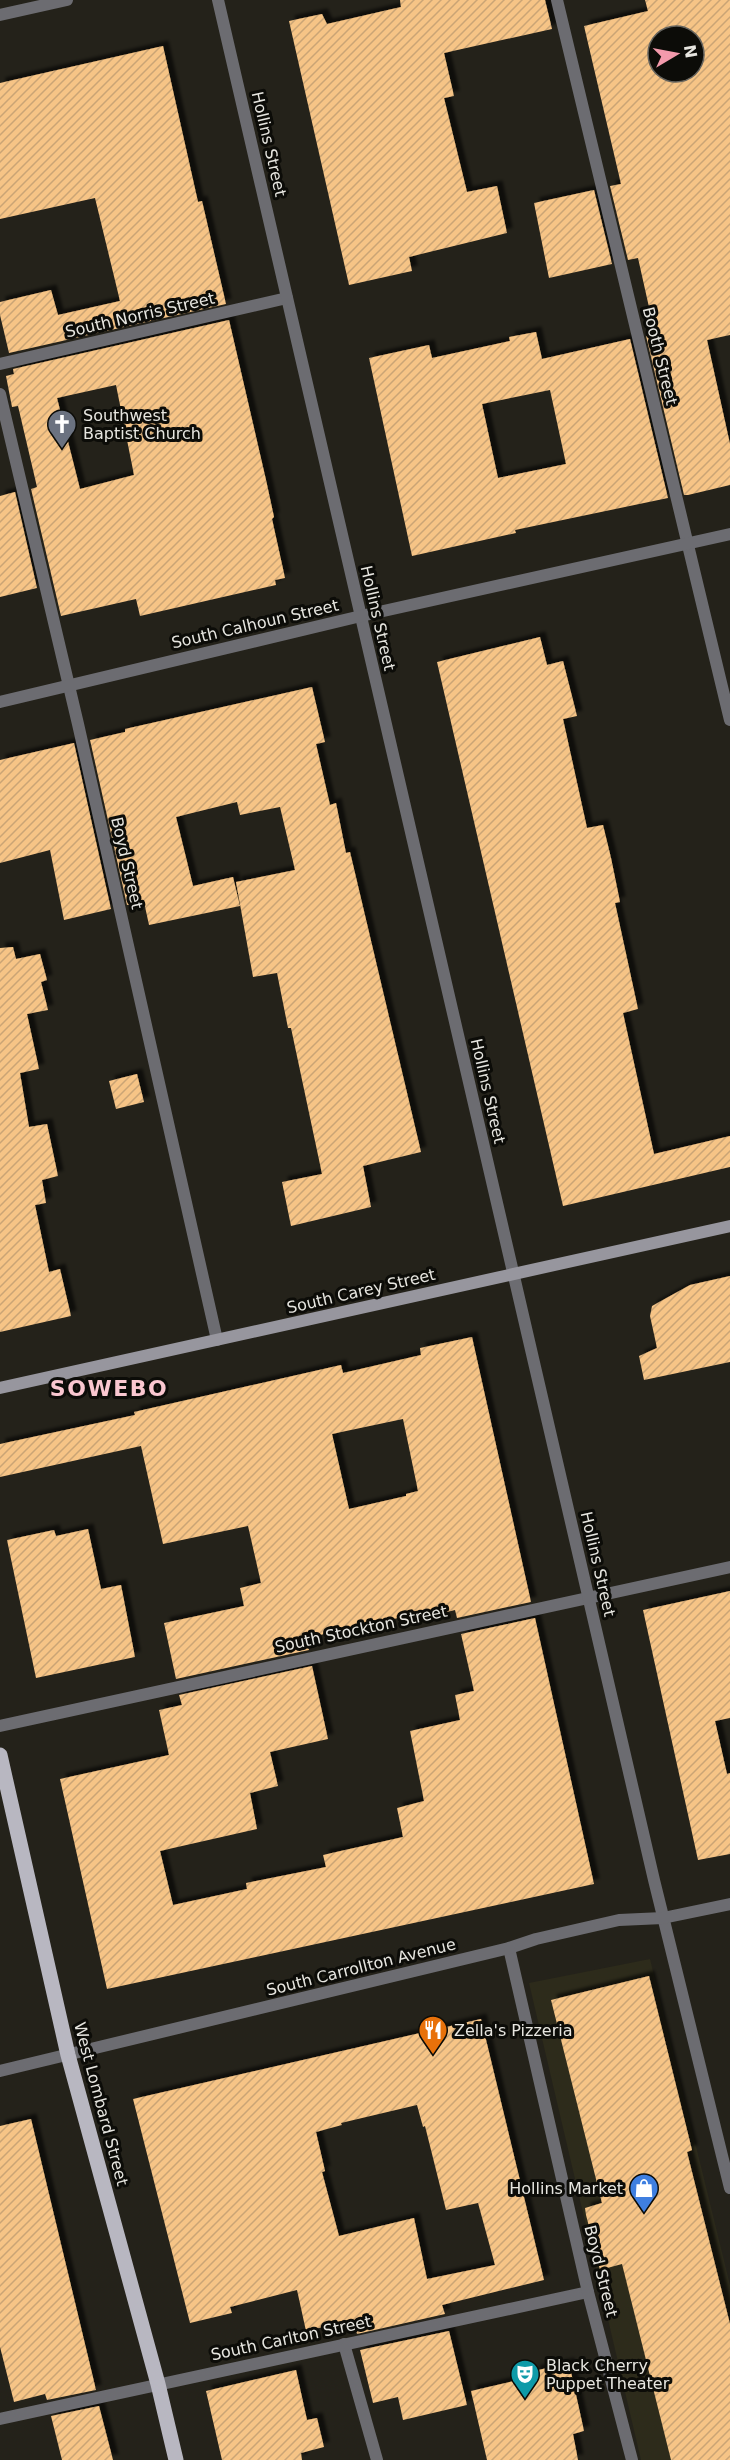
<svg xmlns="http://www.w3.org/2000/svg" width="730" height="2460" font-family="'DejaVu Sans',sans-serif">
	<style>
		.built { fill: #2d2b1b }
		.building { fill: url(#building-hatch); fill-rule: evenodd; filter: url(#shadow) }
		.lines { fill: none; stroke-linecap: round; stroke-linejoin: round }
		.lane { stroke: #6c6c71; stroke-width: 12 }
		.street { stroke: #6c6c71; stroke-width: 12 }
		.secondary { stroke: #97969e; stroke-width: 12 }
		.primary { stroke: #b8b7c1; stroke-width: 15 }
		.labels { text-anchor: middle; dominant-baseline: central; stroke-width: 6; stroke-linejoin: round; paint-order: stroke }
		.street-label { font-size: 16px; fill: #e7e6e0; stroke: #0c0c08 }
		.poi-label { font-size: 16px; fill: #e7e6e0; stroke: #0c0c08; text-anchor: start }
		.district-label { font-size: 22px; font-weight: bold; letter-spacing: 1.5px; fill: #fac7d0; stroke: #0c0c08 }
	</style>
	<defs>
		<pattern id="building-hatch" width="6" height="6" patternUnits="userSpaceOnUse" patternTransform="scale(1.5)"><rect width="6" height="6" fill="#f6c486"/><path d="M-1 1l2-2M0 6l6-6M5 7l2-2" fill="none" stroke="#caa475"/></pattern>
		<filter id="shadow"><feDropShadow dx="5.5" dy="-5.5" stdDeviation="1.5" flood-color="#0009"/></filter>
	</defs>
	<rect width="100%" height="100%" fill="#24221a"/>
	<path class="built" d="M 650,1959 L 730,2285 L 730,2460 L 641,2460 L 529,1983 Z"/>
	<g class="building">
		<path d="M 400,0 L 545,0 L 552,29 L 444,53 L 454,96 L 444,98 L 467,192 L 497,186 L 507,233 L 409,257 L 412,271 L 349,285 L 289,21 L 322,14 L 327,24 L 401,7 Z"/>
		<path d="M 645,0 L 730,0 L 730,335 L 707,340 L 730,444 L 730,485 L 688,495 L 684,495 L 646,336 L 655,334 L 638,258 L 628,260 L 610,186 L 621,184 L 584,26 L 648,11 ZM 658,36 L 694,36 L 694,72 L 658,72 Z"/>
		<path d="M 163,46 L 198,202 L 202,201 L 226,304 L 9,353 L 0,315 L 0,302 L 51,290 L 58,315 L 120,301 L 95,198 L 0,219 L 0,83 Z"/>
		<path d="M 594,190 L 612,264 L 549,278 L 534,203 Z"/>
		<path d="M 229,320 L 266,480 L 274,517 L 272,519 L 285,578 L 275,580 L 276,585 L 140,616 L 136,599 L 61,616 L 31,489 L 37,487 L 18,406 L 12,407 L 6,376 L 14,374 L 13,369 ZM 116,385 L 134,475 L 80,489 L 57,398 Z"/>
		<path d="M 536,332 L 542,359 L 630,339 L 668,498 L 515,530 L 516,533 L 412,556 L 369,358 L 429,345 L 432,358 L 510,341 L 509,337 ZM 550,390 L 566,464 L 498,478 L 482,404 Z"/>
		<path d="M 15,492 L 37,588 L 0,597 L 0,496 Z"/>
		<path d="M 540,637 L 547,665 L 563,661 L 577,716 L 563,719 L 587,828 L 603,825 L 611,858 L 620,902 L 615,903 L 638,1009 L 623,1013 L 654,1154 L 730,1136 L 730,1167 L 563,1206 L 437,662 Z"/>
		<path d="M 312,687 L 325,742 L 316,744 L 330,805 L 336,803 L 346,853 L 350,852 L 421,1152 L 363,1166 L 371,1207 L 291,1226 L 282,1182 L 322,1174 L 291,1028 L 288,1028 L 277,973 L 253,977 L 236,882 L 295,870 L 280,807 L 240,815 L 237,802 L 176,817 L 193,886 L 233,877 L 240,906 L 149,925 L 144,902 L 127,905 L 90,740 L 125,732 L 125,729 Z"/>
		<path d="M 74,743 L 111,909 L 64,920 L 50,850 L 0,863 L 0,760 Z"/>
		<path d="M 13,947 L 16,959 L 40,954 L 47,980 L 41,982 L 48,1010 L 27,1014 L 39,1069 L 20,1073 L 29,1127 L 47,1124 L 58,1176 L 42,1180 L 46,1203 L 35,1205 L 49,1272 L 60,1269 L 71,1316 L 0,1332 L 0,948 Z"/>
		<path d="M 137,1074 L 144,1102 L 116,1109 L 109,1081 Z"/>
		<path d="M 730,1276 L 730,1362 L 644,1380 L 639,1356 L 657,1348 L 650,1316 L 652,1306 L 690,1285 Z"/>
		<path d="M 472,1337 L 531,1602 L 457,1618 L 455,1610 L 427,1617 L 426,1612 L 306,1638 L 309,1650 L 176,1679 L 164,1623 L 244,1606 L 240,1588 L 261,1583 L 248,1526 L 163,1544 L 141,1446 L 0,1477 L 0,1444 L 135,1415 L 134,1412 L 341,1365 L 343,1373 L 421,1355 L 420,1348 ZM 403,1419 L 418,1491 L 406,1494 L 406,1496 L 349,1509 L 332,1434 Z"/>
		<path d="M 88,1529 L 101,1589 L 121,1585 L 135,1657 L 36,1678 L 7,1540 L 54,1530 L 56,1536 Z"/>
		<path d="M 730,1591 L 730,1718 L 715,1721 L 727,1774 L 730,1773 L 730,1854 L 698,1860 L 643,1610 Z"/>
		<path d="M 535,1618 L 594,1884 L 107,1989 L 60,1779 L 169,1755 L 159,1710 L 182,1705 L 179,1695 L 312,1666 L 328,1739 L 270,1752 L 278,1786 L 250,1793 L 257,1829 L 160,1851 L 173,1905 L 247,1889 L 246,1883 L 326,1867 L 323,1855 L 403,1837 L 397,1808 L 424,1801 L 410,1731 L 460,1720 L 455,1695 L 474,1691 L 461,1634 Z"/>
		<path d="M 649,1976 L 692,2150 L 687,2152 L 730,2324 L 730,2460 L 671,2460 L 622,2264 L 600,2270 L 586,2215 L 585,2208 L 602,2203 L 551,2000 Z"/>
		<path d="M 481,2019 L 544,2280 L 442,2305 L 445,2314 L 357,2334 L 353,2320 L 306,2331 L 297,2290 L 230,2307 L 232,2313 L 190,2323 L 133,2099 ZM 417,2105 L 423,2127 L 425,2126 L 446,2210 L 478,2203 L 495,2265 L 427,2279 L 414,2218 L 339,2236 L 322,2172 L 325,2171 L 316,2132 L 342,2125 L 341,2123 Z"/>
		<path d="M 31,2119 L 96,2390 L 47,2400 L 45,2394 L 14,2402 L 0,2347 L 0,2126 Z"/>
		<path d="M 449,2331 L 467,2405 L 403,2420 L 398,2397 L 373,2403 L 360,2350 Z"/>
		<path d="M 569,2363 L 584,2431 L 573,2434 L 578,2460 L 487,2460 L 471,2391 L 535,2376 L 534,2371 Z"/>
		<path d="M 296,2370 L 307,2420 L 317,2418 L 324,2447 L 301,2453 L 302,2460 L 222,2460 L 206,2391 Z"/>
		<path d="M 99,2406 L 113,2460 L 62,2460 L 51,2416 Z"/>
	</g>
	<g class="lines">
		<g class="lane">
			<path d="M 557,0 L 730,720"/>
			<path d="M 0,364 L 287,298"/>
			<path d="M 0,394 L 78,724 L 217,1340"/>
			<path d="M 0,1726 L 730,1567"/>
			<path d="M 344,2344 L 377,2460"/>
			<path d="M 0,2419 L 588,2292"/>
		</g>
		<g class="street">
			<path d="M 218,0 L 654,1880 L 730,2188"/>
			<path d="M 0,15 L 67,0"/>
			<path d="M 0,702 L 361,616 L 730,534"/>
			<path d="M 509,1948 L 588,2292 L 632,2460"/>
			<path d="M 0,2071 L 509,1948 L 536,1939 L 619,1920 L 663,1918 L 730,1904"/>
		</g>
		<path class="secondary" d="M 0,1388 L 730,1226"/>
		<path class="primary" d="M 0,1755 L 68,2055 L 158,2384 L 176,2460"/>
	</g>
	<defs>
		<g id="church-pin" transform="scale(1.5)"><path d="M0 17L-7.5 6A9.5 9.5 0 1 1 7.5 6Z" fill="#6b7280" stroke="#0c0c08"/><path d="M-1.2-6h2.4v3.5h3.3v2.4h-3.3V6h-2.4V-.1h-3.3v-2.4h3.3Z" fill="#fff"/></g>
		<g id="restaurant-pin" transform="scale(1.5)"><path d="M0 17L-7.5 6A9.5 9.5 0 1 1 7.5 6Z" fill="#e8710a" stroke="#0c0c08"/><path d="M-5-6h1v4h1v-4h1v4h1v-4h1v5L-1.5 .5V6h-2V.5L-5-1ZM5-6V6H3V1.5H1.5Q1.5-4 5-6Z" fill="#fff"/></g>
		<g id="shop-pin" transform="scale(1.5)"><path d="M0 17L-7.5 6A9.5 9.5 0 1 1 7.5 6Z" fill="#3f7fe0" stroke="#0c0c08"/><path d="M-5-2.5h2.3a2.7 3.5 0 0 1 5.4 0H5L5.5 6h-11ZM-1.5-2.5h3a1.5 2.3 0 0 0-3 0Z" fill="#fff"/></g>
		<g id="theatre-pin" transform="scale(1.5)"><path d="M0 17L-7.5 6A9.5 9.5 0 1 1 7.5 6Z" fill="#0f9aa8" stroke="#0c0c08"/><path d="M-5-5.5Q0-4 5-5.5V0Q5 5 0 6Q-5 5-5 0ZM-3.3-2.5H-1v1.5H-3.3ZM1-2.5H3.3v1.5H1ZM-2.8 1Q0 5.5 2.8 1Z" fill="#fff"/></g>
	</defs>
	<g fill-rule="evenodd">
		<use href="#church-pin" x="62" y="424"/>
		<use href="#restaurant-pin" x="433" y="2030"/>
		<use href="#shop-pin" x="644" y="2188"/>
		<use href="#theatre-pin" x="525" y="2374"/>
	</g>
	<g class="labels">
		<g class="street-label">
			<text transform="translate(269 144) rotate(77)">Hollins Street</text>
			<text transform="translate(140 315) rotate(-13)">South Norris Street</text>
			<text transform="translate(660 356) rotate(76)">Booth Street</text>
			<text transform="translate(378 618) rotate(77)">Hollins Street</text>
			<text transform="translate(255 624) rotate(-13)">South Calhoun Street</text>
			<text transform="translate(127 863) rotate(77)">Boyd Street</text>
			<text transform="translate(488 1091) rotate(77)">Hollins Street</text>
			<text transform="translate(361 1291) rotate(-13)">South Carey Street</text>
			<text transform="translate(598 1564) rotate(77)">Hollins Street</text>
			<text transform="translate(361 1629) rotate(-12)">South Stockton Street</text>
			<text transform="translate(361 1967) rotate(-14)">South Carrollton Avenue</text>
			<text transform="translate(101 2104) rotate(75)">West Lombard Street</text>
			<text transform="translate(601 2271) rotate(76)">Boyd Street</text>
			<text transform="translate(291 2338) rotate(-12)">South Carlton Street</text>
		</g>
		<g class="poi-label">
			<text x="83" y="415">Southwest<tspan x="83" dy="18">Baptist Church</tspan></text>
			<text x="454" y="2030">Zella's Pizzeria</text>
			<text x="623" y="2188" text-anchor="end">Hollins Market</text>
			<text x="546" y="2365">Black Cherry<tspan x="546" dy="18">Puppet Theater</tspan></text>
		</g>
		<g class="district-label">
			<text x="109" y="1388">SOWEBO</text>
		</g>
	</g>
	<g transform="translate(676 54) rotate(80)"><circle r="28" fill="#0c0c08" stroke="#64635e" stroke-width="1.5"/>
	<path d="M0-4.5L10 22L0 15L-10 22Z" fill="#f39aac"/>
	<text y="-9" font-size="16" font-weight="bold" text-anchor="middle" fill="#e7e6e0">N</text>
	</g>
</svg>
